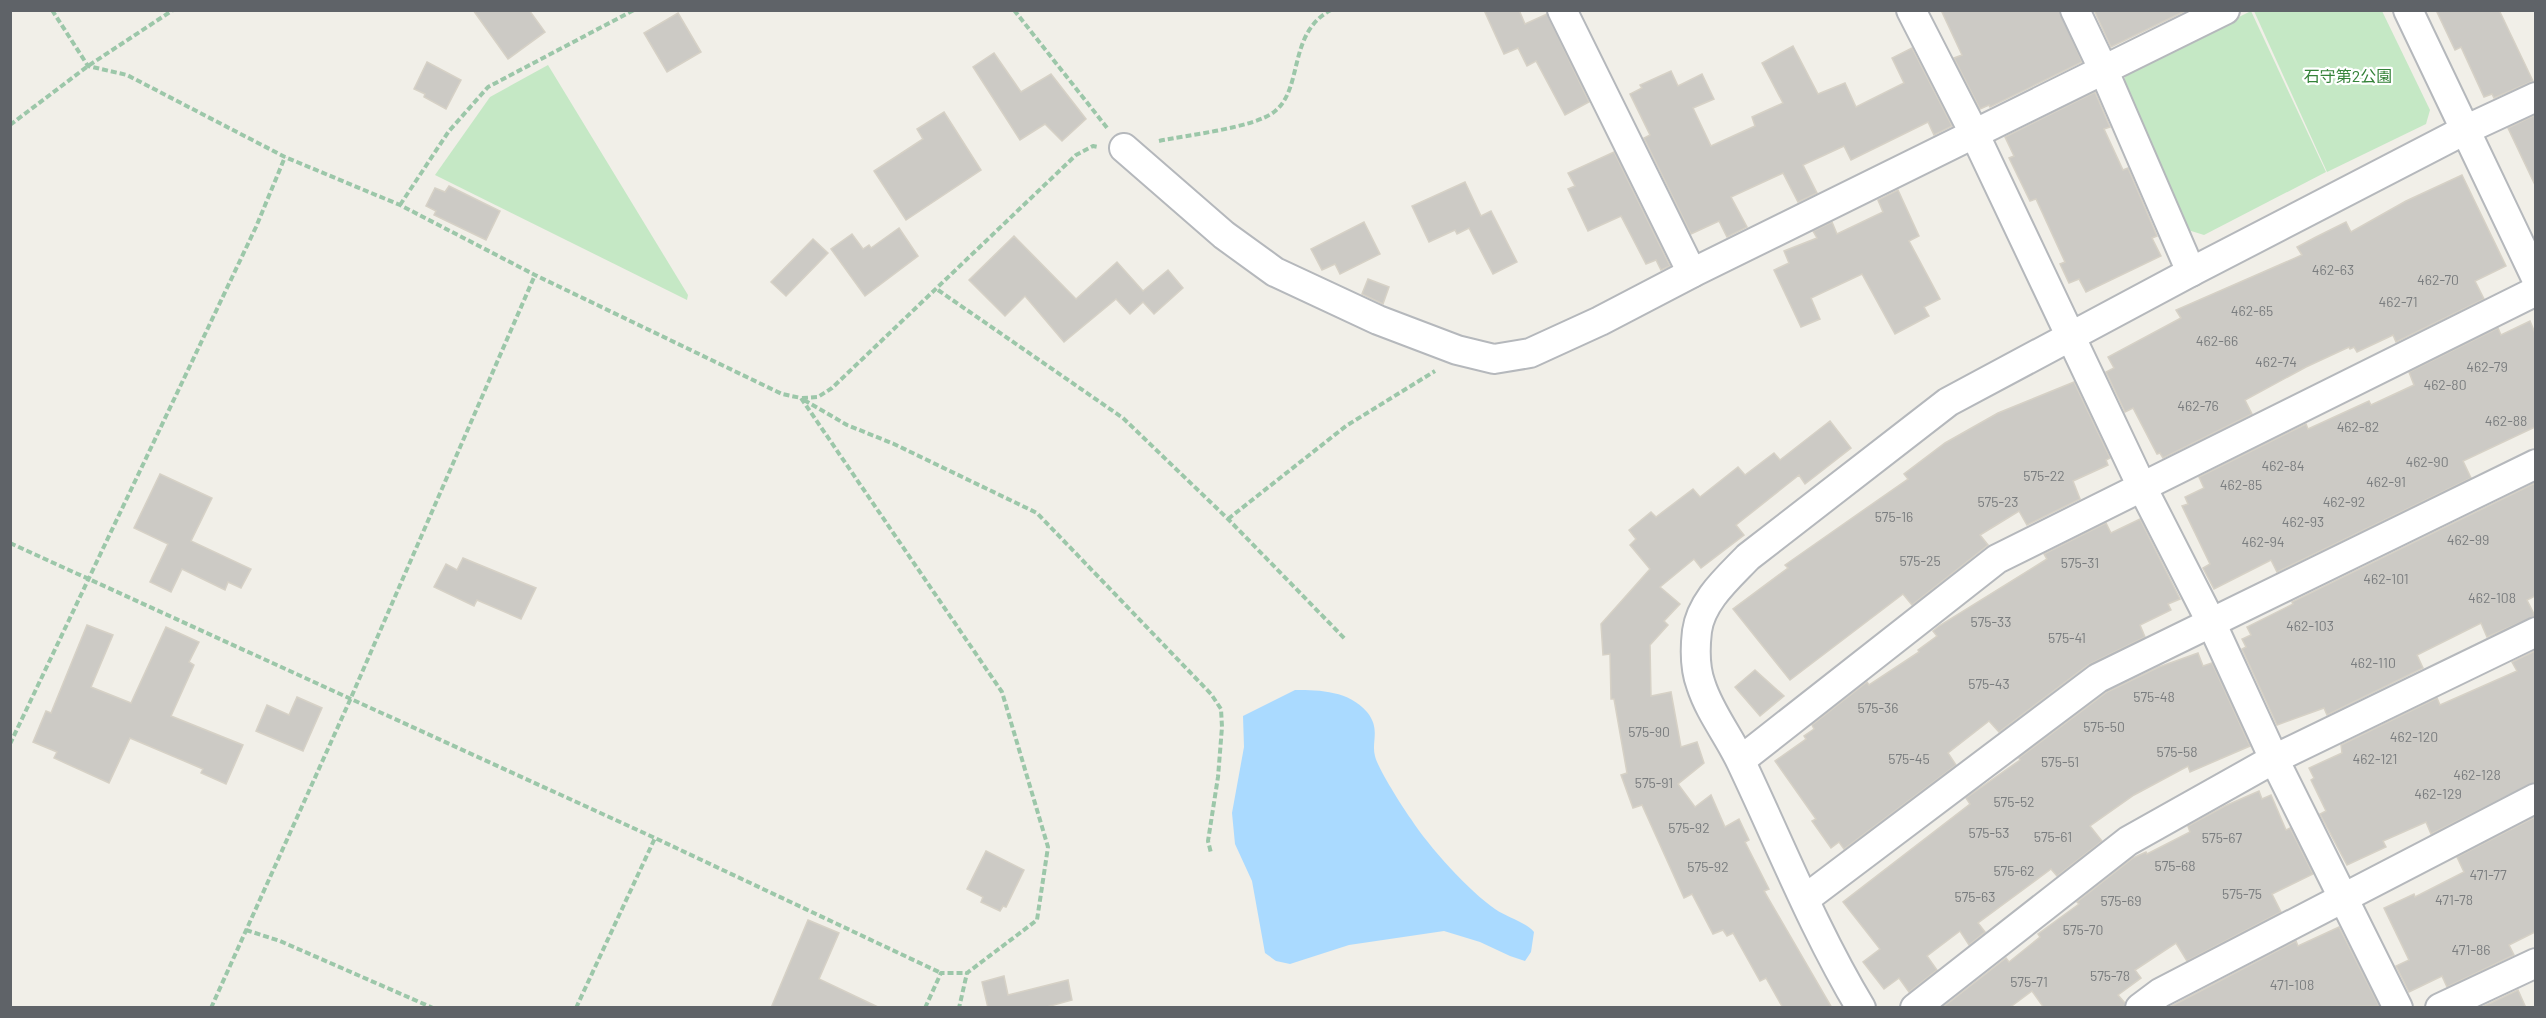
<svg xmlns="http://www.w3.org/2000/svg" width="2546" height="1018" font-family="Barlow,'Noto Sans JP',sans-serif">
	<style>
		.green { fill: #c5e8c5 }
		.water { fill: #aadaff }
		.building { fill: #cccac5; stroke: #d6d1c6; stroke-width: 1.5 }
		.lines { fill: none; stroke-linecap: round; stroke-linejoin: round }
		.minor-casing { stroke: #b5b8bc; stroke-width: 32 }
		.path { stroke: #9cc7a9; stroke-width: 4; stroke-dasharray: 6 3; stroke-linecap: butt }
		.minor { stroke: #fff; stroke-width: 28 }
		.labels { text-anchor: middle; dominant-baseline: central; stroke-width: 4.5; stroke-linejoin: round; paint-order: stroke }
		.number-label { font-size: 14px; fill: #7a7d7f }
		.park-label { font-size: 16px; fill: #348238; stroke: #fff }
	</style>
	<rect width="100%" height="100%" fill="#f1efe8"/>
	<g class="green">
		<path d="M 2251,11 L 2326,172 L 2204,235 L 2188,230 L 2123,84 L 2126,73 Z"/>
		<path d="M 2254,11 L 2382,11 L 2430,110 L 2426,124 L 2327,172 Z"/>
		<path d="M 548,65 L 688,295 L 687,300 L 435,175 L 490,97 Z"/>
	</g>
	<path class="water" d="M 1295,690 C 1321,690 1349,691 1367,712 C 1381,729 1371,742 1375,756 C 1377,767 1403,808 1411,819 C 1429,847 1469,891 1495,909 C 1508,918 1524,921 1534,932 L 1531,952 L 1525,961 L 1510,956 L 1480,942 L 1444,931 L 1349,945 L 1290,964 L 1276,961 L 1265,953 L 1252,881 L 1235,844 L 1232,813 L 1244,747 L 1243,716 Z"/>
	<g class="building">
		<path d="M 473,10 L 529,10 L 545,32 L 508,59 Z"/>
		<path d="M 1484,10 L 1519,10 L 1525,24 L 1547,14 L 1589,102 L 1565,115 L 1536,61 L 1527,66 L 1518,48 L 1504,54 Z"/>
		<path d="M 1941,10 L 2059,10 L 2082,62 L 1990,107 L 1989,105 L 1980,109 L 1954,58 L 1962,55 Z"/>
		<path d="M 2094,10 L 2187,10 L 2111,47 Z"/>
		<path d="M 2436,10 L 2499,10 L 2533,81 L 2494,98 L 2492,94 L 2484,97 L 2461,47 L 2455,50 Z"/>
		<path d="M 678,13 L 701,52 L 667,72 L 644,33 Z"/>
		<path d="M 1793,46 L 1818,94 L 1845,83 L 1856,107 L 1904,83 L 1892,58 L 1912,48 L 1952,126 L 1934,135 L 1928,122 L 1851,160 L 1844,146 L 1803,165 L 1817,193 L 1798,202 L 1783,173 L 1731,197 L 1747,227 L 1727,237 L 1719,221 L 1691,234 L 1644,138 L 1650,135 L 1630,94 L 1642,88 L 1640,85 L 1671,71 L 1678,86 L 1702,74 L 1714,99 L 1693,108 L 1711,146 L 1755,126 L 1752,117 L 1783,103 L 1762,63 Z"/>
		<path d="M 994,53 L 1021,92 L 1051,74 L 1086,119 L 1062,141 L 1045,124 L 1020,140 L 973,67 Z"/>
		<path d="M 427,62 L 461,80 L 446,109 L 424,97 L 425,94 L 414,89 Z"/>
		<path d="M 2095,92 L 2110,127 L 2104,129 L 2123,170 L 2128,168 L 2157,236 L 2152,238 L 2161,256 L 2086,292 L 2079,279 L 2069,283 L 2060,264 L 2065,262 L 2036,199 L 2030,201 L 2009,158 L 2014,156 L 2005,137 Z"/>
		<path d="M 944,112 L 981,170 L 906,220 L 874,171 L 923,139 L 917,129 Z"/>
		<path d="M 2535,115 L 2535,185 L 2508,128 Z"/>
		<path d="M 1614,152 L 1670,266 L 1661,270 L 1656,260 L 1646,264 L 1621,216 L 1588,231 L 1568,189 L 1575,186 L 1568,173 Z"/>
		<path d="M 2462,175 L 2506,266 L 2475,281 L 2484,299 L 2396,342 L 2393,335 L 2357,352 L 2354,347 L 2350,349 L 2349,347 L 2306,367 L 2245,400 L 2252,414 L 2163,458 L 2160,453 L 2157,454 L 2133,408 L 2125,412 L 2106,372 L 2114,368 L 2108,357 L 2181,318 L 2176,310 L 2302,255 L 2297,247 L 2316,237 L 2346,222 L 2351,232 L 2406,201 Z"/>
		<path d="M 1465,182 L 1481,216 L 1491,211 L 1517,262 L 1493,274 L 1469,228 L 1457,234 L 1455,230 L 1429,242 L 1412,206 Z"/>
		<path d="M 449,186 L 500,211 L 486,240 L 434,215 L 436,211 L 426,206 L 435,188 L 445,192 Z"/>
		<path d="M 1898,190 L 1919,236 L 1909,241 L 1940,299 L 1924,307 L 1929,316 L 1895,334 L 1862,274 L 1811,298 L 1820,319 L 1801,327 L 1774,270 L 1789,263 L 1784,251 L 1817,238 L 1813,231 L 1832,222 L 1837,234 L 1883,212 L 1878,200 Z"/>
		<path d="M 1364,222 L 1380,254 L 1340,274 L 1335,264 L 1322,270 L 1311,249 Z"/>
		<path d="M 899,228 L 918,256 L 865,296 L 831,249 L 852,234 L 863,249 L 869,245 L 871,248 Z"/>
		<path d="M 1014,236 L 1076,299 L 1117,262 L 1143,291 L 1168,270 L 1183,288 L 1154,314 L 1143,302 L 1130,314 L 1116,299 L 1064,342 L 1025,296 L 1005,316 L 969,280 Z"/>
		<path d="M 813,239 L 828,253 L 786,296 L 771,282 Z"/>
		<path d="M 1368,279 L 1389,287 L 1383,304 L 1362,294 Z"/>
		<path d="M 2530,321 L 2535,333 L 2535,427 L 2463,461 L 2471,478 L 2277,572 L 2271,560 L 2214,589 L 2203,568 L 2210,564 L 2182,506 L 2188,504 L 2185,497 L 2204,488 L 2199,477 L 2306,424 L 2308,429 L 2369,401 L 2371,405 L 2414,385 L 2409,372 L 2498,328 L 2501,335 Z"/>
		<path d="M 2074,382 L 2110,458 L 2106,460 L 2108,465 L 2073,481 L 2080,499 L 2027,525 L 2019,511 L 1980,535 L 1988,545 L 1912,605 L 1903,594 L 1790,680 L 1733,609 L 1788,568 L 1785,565 L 1908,479 L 1904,474 L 1945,443 L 1998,413 Z"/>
		<path d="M 1830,421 L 1851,448 L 1805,484 L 1799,475 L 1736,525 L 1744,535 L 1701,568 L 1694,559 L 1660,587 L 1680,604 L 1664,621 L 1668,625 L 1650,645 L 1651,696 L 1671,692 L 1681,747 L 1697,742 L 1704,763 L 1678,784 L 1695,807 L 1711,795 L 1725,827 L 1739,819 L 1749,840 L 1745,842 L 1769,889 L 1764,891 L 1832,1008 L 1783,1008 L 1766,978 L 1760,981 L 1733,933 L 1727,936 L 1723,930 L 1713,934 L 1692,894 L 1684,898 L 1642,805 L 1633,808 L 1621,775 L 1627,773 L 1614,699 L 1611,699 L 1610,654 L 1603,655 L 1601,624 L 1650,569 L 1630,545 L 1636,539 L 1629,530 L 1651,512 L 1656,517 L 1693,489 L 1700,497 L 1738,467 L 1745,475 L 1774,453 L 1780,460 Z"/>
		<path d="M 160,474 L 212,498 L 191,541 L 251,569 L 241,588 L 228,582 L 225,590 L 182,569 L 171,592 L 150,582 L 168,544 L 134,528 Z"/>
		<path d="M 2535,483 L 2535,596 L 2527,600 L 2535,616 L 2487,637 L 2481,623 L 2417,655 L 2423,668 L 2327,715 L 2324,708 L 2277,725 L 2242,649 L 2246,647 L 2242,639 L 2251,635 L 2247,627 L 2293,604 L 2292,602 Z"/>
		<path d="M 2140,519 L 2180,599 L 2168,604 L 2171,610 L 2140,625 L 2145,637 L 2088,665 L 1999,732 L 1989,721 L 1948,753 L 1956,765 L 1844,849 L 1839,842 L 1831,848 L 1812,821 L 1816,819 L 1775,761 L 1806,739 L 1804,736 L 1814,729 L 1812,725 L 1867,682 L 1869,685 L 1919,652 L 1918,650 L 1937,636 L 1933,631 L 1939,626 L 2047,559 L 2044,554 L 2106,523 L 2111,533 Z"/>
		<path d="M 463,558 L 536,588 L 521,619 L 477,600 L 474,606 L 434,587 L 446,564 L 457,570 Z"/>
		<path d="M 87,625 L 113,635 L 91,687 L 131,703 L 166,627 L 199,642 L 189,662 L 194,665 L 171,716 L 243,745 L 226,784 L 201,773 L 203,769 L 130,738 L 109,783 L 54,758 L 57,752 L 33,742 L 46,711 L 51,713 Z"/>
		<path d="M 2535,651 L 2535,782 L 2431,834 L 2426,822 L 2383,841 L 2386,847 L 2347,865 L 2320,814 L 2326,811 L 2311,780 L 2314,778 L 2309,768 L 2342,753 L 2341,745 L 2437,698 L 2440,705 L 2517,671 L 2512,662 Z"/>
		<path d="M 2198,653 L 2203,666 L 2212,663 L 2250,746 L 2190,772 L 2188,766 L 2134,795 L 2090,826 L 2102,841 L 2057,876 L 2051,869 L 1978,923 L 1985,932 L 1969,945 L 1960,931 L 1927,956 L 1937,970 L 1909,992 L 1899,978 L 1884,989 L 1863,962 L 1880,949 L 1843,902 L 1970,804 L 1966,798 L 2020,760 L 2019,758 L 2107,692 L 2159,667 Z"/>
		<path d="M 1755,670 L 1784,696 L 1760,716 L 1735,687 Z"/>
		<path d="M 297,697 L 322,708 L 303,751 L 256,731 L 267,705 L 289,715 Z"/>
		<path d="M 2259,791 L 2262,799 L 2271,795 L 2286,830 L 2290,828 L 2313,874 L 2272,894 L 2281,912 L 2187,961 L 2176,943 L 2135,970 L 2141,978 L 2118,995 L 2125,1003 L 2124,1008 L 2044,1008 L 2032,991 L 2009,1008 L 1942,1008 L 2006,958 L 2009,962 L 2040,937 L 2038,934 L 2079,904 L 2077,902 L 2133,858 L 2146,852 L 2147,854 L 2190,832 L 2188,826 L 2225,806 Z"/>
		<path d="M 2535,817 L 2535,932 L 2509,945 L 2514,955 L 2447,987 L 2442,976 L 2409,992 L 2396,966 L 2409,960 L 2384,908 L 2414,894 L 2415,897 L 2464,872 L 2457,857 Z"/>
		<path d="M 986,851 L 1024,870 L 1006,907 L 1003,906 L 1000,911 L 981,902 L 983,897 L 967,889 Z"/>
		<path d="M 808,920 L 839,933 L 819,979 L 880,1008 L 771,1008 Z"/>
		<path d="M 2339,927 L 2379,1006 L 2168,1008 L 2296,941 L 2298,946 Z"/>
		<path d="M 1004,976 L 1008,995 L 1068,980 L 1072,1000 L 1043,1008 L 988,1008 L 982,982 Z"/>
		<path d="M 2518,990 L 2526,1008 L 2480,1008 Z"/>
	</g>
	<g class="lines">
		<g class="minor-casing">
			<g id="minor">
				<path d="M 1562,10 L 1692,273"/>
				<path d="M 1911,10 L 1975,135 L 2142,487 L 2211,622 L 2274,759 L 2398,1008"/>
				<path d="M 2075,10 L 2104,71 L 2191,272"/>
				<path d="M 2408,10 L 2536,278"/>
				<path d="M 1124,148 L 1224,235 L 1275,272 L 1378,320 L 1457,350 L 1494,359 L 1530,353 L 1600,321 L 1692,273 L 2225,10"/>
				<path d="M 1741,760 L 1997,559 L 2536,291"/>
				<path d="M 1805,899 L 2098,678 L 2536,464"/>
				<path d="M 1861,1008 C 1814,930 1780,844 1741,762 C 1729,736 1710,713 1701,685 C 1695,669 1695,648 1697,631 C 1701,601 1728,578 1748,557 L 1948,402 L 2191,272 L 2465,130 L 2536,97"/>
				<path d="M 1915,1008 L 2128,841 L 2274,759 L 2536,632"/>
				<path d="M 2140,1008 L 2160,993 L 2536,798"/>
				<path d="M 2440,1008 L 2536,963"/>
			</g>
		</g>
		<g class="path">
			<path d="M 52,10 L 88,66 L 127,75 L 285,157 L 400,205 L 535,275 L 782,394 L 801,398 L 1002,692 L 1048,847 L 1037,920 L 967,973 L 959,1008"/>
			<path d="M 1014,10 L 1108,129"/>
			<path d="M 10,125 L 88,66 L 173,10"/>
			<path d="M 1159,141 C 1187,135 1253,128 1274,112 C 1304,89 1287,33 1331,10"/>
			<path d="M 400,205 L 449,131 L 488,87 L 634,10"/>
			<path d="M 938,290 L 1123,418 L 1228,519 L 1345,639"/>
			<path d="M 802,398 L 818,397 L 832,388 L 1076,155 L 1093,146 L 1098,147"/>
			<path d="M 804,400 L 847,425 L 894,444 L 1037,513 L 1211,694 L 1221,709 L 1222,727 L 1218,777 L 1208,841 L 1211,853"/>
			<path d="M 1228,519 L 1346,426 L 1435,371"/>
			<path d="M 10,543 L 655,838 L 941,973"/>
			<path d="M 10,744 L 256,227 L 285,157"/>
			<path d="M 246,930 L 280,941 L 433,1008"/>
			<path d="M 211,1008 L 350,700 L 535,275"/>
			<path d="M 576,1008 L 655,838"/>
			<path d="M 925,1008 L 941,973 L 967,973"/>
		</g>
		<use href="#minor" class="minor"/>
	</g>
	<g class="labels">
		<g class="number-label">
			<text x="2333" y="269">462-63</text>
			<text x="2438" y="279">462-70</text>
			<text x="2398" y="301">462-71</text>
			<text x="2252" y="310">462-65</text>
			<text x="2217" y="340">462-66</text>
			<text x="2276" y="361">462-74</text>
			<text x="2487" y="366">462-79</text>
			<text x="2445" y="384">462-80</text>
			<text x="2198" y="405">462-76</text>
			<text x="2506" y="420">462-88</text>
			<text x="2358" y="426">462-82</text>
			<text x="2427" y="461">462-90</text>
			<text x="2283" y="465">462-84</text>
			<text x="2044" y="475">575-22</text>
			<text x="2386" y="481">462-91</text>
			<text x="2241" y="484">462-85</text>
			<text x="1998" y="501">575-23</text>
			<text x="2344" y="501">462-92</text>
			<text x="1894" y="516">575-16</text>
			<text x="2303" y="521">462-93</text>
			<text x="2468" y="539">462-99</text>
			<text x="2263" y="541">462-94</text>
			<text x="1920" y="560">575-25</text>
			<text x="2080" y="562">575-31</text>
			<text x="2386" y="578">462-101</text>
			<text x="2492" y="597">462-108</text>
			<text x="1991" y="621">575-33</text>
			<text x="2310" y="625">462-103</text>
			<text x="2067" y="637">575-41</text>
			<text x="2373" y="662">462-110</text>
			<text x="1989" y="683">575-43</text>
			<text x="2154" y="696">575-48</text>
			<text x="1878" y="707">575-36</text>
			<text x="2104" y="726">575-50</text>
			<text x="1649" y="731">575-90</text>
			<text x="2414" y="736">462-120</text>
			<text x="2177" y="751">575-58</text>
			<text x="1909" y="758">575-45</text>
			<text x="2375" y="758">462-121</text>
			<text x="2060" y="761">575-51</text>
			<text x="2477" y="774">462-128</text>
			<text x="1654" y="782">575-91</text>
			<text x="2438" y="793">462-129</text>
			<text x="2014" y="801">575-52</text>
			<text x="1689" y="827">575-92</text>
			<text x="1989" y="832">575-53</text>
			<text x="2053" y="836">575-61</text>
			<text x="2222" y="837">575-67</text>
			<text x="2175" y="865">575-68</text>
			<text x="1708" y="866">575-92</text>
			<text x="2014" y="870">575-62</text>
			<text x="2488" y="874">471-77</text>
			<text x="2242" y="893">575-75</text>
			<text x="1975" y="896">575-63</text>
			<text x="2454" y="899">471-78</text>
			<text x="2121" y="900">575-69</text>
			<text x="2083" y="929">575-70</text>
			<text x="2471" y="949">471-86</text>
			<text x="2110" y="975">575-78</text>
			<text x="2029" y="981">575-71</text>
			<text x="2292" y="984">471-108</text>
		</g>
		<g class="park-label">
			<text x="2348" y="75">石守第2公園</text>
		</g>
	</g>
	<rect width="2546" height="1018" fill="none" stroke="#5f6368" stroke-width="24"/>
</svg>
